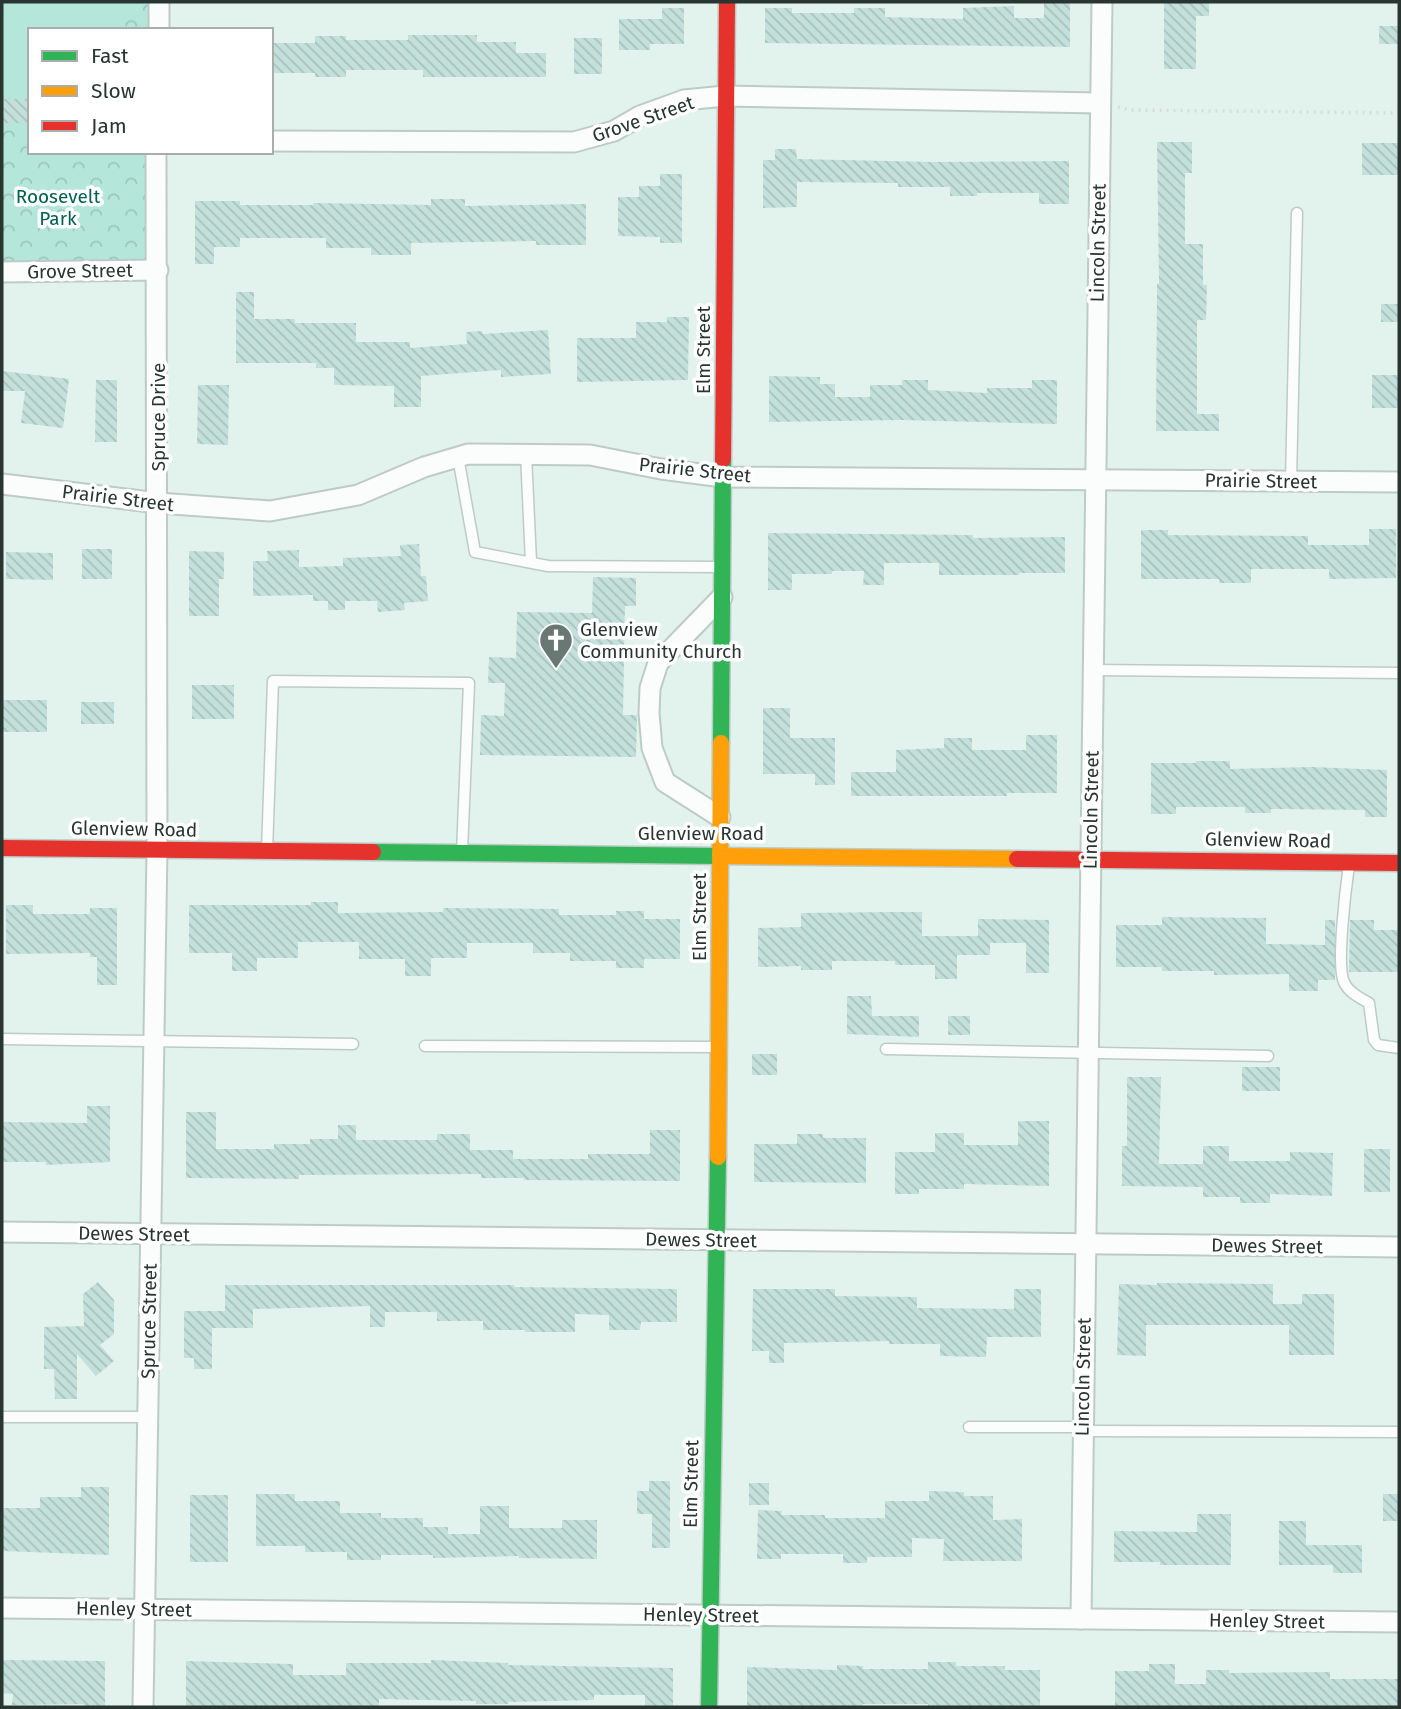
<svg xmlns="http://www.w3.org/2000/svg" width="1401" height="1709" font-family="'Fira Sans',sans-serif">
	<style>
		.park { fill: url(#park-crowns) }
		.pitch { fill: #b5e6da }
		.building { fill: url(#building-back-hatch) }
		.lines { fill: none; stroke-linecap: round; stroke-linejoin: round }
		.lane-casing { stroke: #bdcbc7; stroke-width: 13 }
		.street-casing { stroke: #bdcbc7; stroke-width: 23 }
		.fast-casing { stroke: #bdcbc7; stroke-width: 19 }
		.slow-casing { stroke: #bdcbc7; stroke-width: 19 }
		.jam-casing { stroke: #bdcbc7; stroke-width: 19 }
		.path { stroke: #d7dddb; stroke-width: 3.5; stroke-dasharray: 2 5; stroke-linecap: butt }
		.lane { stroke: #fbfdfc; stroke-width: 10 }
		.street { stroke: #fbfdfc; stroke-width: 19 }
		.fast { stroke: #30b455; stroke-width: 16 }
		.slow { stroke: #ff9f0a; stroke-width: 16 }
		.jam { stroke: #e5322d; stroke-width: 16 }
		.labels { text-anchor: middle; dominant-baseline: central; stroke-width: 7; stroke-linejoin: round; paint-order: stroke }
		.street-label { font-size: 19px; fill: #283531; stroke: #fff }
		.park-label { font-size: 19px; fill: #006152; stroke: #fff }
		.poi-label { font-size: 19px; fill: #283531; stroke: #fff; text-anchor: start }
	</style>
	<defs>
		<pattern id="park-crowns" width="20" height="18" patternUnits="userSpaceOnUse" patternTransform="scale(1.75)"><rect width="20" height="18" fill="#b5e6da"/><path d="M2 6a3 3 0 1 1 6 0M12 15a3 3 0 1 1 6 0" fill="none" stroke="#9cc6bc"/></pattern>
		<pattern id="building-back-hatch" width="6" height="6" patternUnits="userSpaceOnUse" patternTransform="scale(1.75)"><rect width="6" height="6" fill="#c4e0da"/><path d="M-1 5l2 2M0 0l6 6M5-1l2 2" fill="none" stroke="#a8c1bc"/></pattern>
	</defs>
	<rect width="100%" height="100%" fill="#e2f3ee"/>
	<path class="park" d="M 2,2 L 150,2 L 150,30 L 30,30 L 30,152 L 149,152 L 148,260 L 2,262 Z"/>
	<path class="pitch" d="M 2,2 L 122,2 L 123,30 L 30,30 L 30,93 L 2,93 L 3,21 L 12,11 L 2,10 Z"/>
	<g class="building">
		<path d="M 1044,2 L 1070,2 L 1070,47 L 765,43 L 765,8 L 792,8 L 792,13 L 854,13 L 854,8 L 885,8 L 885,17 L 963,19 L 963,8 L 1014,6 L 1014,18 L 1044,18 Z"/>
		<path d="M 1164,2 L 1209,2 L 1209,16 L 1196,16 L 1196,69 L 1164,69 Z"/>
		<path d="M 662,8 L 684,8 L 684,44 L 650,44 L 650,50 L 619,50 L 619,19 L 662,19 Z"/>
		<rect x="1379" y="26" width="20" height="18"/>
		<path d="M 408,35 L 477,35 L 477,42 L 516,42 L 516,53 L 546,53 L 546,77 L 423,77 L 423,70 L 346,70 L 346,77 L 315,77 L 315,73 L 271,73 L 271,43 L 315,43 L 315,36 L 346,36 L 346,40 L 408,40 Z"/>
		<rect x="574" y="38" width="28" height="36"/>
		<rect x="2" y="99" width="28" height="24"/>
		<path d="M 1157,142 L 1192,142 L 1192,173 L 1185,173 L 1185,244 L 1203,244 L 1203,285 L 1207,285 L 1206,320 L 1197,320 L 1197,414 L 1219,414 L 1219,431 L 1156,431 L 1157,284 L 1159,284 Z"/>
		<rect x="1362" y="143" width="37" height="32"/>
		<path d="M 775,149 L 796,149 L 797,159 L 933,162 L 1069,161 L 1069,204 L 1039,204 L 1039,193 L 977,193 L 977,196 L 950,196 L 950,187 L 898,187 L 898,183 L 797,182 L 797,207 L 763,208 L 763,160 L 775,160 Z"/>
		<path d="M 660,174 L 682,174 L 682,243 L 660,243 L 660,237 L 618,236 L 618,197 L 639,197 L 639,186 L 660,186 Z"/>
		<path d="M 431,199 L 465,199 L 465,206 L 586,204 L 586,245 L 536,245 L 536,241 L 411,243 L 411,255 L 371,255 L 371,248 L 326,248 L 326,238 L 240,238 L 240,247 L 214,247 L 214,264 L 195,264 L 195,201 L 240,201 L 240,205 L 313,205 L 313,203 L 431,205 Z"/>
		<path d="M 236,292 L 254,292 L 254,319 L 295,319 L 295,323 L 356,323 L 356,342 L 410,342 L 410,348 L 467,344 L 466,332 L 482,331 L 483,334 L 548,330 L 551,374 L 501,377 L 501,370 L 421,376 L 421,407 L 394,407 L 394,386 L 334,385 L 334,368 L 316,368 L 316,363 L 236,363 Z"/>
		<rect x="1381" y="304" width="18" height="18"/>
		<path d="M 667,317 L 689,317 L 688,380 L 577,382 L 577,338 L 636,338 L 636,322 L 667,322 Z"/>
		<path d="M 2,371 L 69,379 L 63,428 L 21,423 L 25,391 L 2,391 Z"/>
		<rect x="1372" y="375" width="27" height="33"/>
		<path d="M 769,376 L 820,377 L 820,384 L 835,384 L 835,397 L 870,397 L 870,385 L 902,385 L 902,380 L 928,380 L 928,390 L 987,393 L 987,388 L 1032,388 L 1032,380 L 1057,380 L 1057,424 L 902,420 L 769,422 Z"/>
		<path d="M 96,380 L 117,380 L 117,442 L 95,442 Z"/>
		<path d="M 198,385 L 229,385 L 228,445 L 197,444 Z"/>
		<path d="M 1369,529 L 1396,529 L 1396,578 L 1329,579 L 1329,569 L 1251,569 L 1251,583 L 1219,583 L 1219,579 L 1141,579 L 1141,530 L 1168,530 L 1168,535 L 1308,536 L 1308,545 L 1369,545 Z"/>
		<path d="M 768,533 L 973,535 L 973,538 L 1065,537 L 1065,573 L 1019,573 L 1019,575 L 939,575 L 939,563 L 884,563 L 884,585 L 863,585 L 864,571 L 832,571 L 832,574 L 792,574 L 792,590 L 768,590 Z"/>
		<path d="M 419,544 L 421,576 L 426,576 L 428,601 L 404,603 L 405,610 L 378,612 L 377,601 L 345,601 L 345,610 L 328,610 L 328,601 L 313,601 L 313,595 L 253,596 L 253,561 L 268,561 L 267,551 L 299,550 L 299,567 L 343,566 L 343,558 L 401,556 L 400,545 Z"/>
		<rect x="82" y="549" width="30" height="30"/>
		<path d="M 189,551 L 224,552 L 224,579 L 219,579 L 219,616 L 189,616 Z"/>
		<path d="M 6,552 L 53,553 L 53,580 L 6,579 Z"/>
		<path d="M 593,577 L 636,578 L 636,606 L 625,606 L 623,715 L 637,715 L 636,757 L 480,755 L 481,715 L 504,716 L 505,683 L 488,683 L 489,657 L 516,658 L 517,612 L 592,613 Z"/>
		<rect x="192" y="685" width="42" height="34"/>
		<rect x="2" y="700" width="45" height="32"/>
		<rect x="81" y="702" width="33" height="22"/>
		<path d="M 763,708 L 790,708 L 790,738 L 835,738 L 835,785 L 815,785 L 815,774 L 763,774 Z"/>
		<path d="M 1026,735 L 1057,735 L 1057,793 L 1007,793 L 1007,796 L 851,796 L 851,772 L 896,772 L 896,750 L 944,748 L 944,738 L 972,738 L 972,750 L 1026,750 Z"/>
		<path d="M 1196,761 L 1230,761 L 1230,769 L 1312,767 L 1387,770 L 1387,817 L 1365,817 L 1365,810 L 1271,809 L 1271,813 L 1245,813 L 1245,807 L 1176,807 L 1176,814 L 1151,814 L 1151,763 L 1196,763 Z"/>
		<path d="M 311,902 L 338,902 L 338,913 L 443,912 L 443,908 L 559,909 L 559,915 L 616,915 L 616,911 L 644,911 L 644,919 L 680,919 L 680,959 L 644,959 L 644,968 L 616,968 L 616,961 L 570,961 L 570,953 L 533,953 L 533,943 L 467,943 L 467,958 L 431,958 L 431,976 L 405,976 L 405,959 L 359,959 L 359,942 L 298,942 L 298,958 L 257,958 L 257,971 L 232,971 L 232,953 L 189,953 L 189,905 L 311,905 Z"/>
		<path d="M 6,905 L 33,905 L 33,914 L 90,914 L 90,908 L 117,908 L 117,985 L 97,985 L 97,957 L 90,957 L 90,953 L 6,954 Z"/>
		<path d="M 895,912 L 922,912 L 922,936 L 978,936 L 978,919 L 1049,920 L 1049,973 L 1026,973 L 1026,943 L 990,943 L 990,955 L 957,955 L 957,979 L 935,979 L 935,965 L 895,965 L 895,961 L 832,961 L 832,970 L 801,970 L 801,966 L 758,967 L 758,928 L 801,927 L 801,913 Z"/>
		<path d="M 1162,917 L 1266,918 L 1266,944 L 1325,945 L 1325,920 L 1335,920 L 1335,980 L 1318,980 L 1318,991 L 1289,991 L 1289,974 L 1214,975 L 1214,971 L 1162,971 L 1162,967 L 1116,967 L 1116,925 L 1162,925 Z"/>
		<path d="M 1350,920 L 1374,920 L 1374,930 L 1399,930 L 1399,972 L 1349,972 Z"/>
		<path d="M 847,996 L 871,996 L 872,1016 L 919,1016 L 919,1037 L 847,1034 Z"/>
		<rect x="948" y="1016" width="22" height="19"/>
		<rect x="752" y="1054" width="25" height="21"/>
		<rect x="1242" y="1067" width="38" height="24"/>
		<path d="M 1127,1077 L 1161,1077 L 1159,1164 L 1203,1164 L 1203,1146 L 1229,1146 L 1229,1161 L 1290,1161 L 1290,1152 L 1333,1153 L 1332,1196 L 1270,1194 L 1270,1203 L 1240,1203 L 1240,1197 L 1203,1197 L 1203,1187 L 1122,1186 L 1122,1146 L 1127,1146 Z"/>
		<path d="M 87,1106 L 110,1106 L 110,1162 L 46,1165 L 46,1162 L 2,1162 L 2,1122 L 87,1123 Z"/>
		<path d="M 186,1112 L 216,1112 L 216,1149 L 274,1149 L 274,1144 L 310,1144 L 310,1139 L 338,1139 L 338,1125 L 356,1125 L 356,1140 L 437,1140 L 437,1134 L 470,1134 L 470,1150 L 513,1150 L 513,1159 L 588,1159 L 588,1154 L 650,1154 L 650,1130 L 680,1130 L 680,1181 L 524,1180 L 524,1178 L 481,1178 L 481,1174 L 299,1175 L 299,1179 L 186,1178 Z"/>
		<path d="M 1018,1121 L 1049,1121 L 1049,1186 L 964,1184 L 964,1189 L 919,1189 L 919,1194 L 895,1194 L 895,1152 L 935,1152 L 935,1133 L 964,1133 L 964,1145 L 1018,1145 Z"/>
		<path d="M 797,1134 L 823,1134 L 823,1138 L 866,1138 L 866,1183 L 754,1182 L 754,1144 L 797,1144 Z"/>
		<rect x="1364" y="1149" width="26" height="43"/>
		<path d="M 98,1282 L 114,1300 L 114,1334 L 100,1345 L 114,1361 L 96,1376 L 77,1354 L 77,1399 L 55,1399 L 54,1369 L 44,1369 L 44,1327 L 84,1326 L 83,1294 Z"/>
		<path d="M 1157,1283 L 1273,1284 L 1273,1304 L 1302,1304 L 1302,1294 L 1334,1294 L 1334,1355 L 1289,1355 L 1289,1325 L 1146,1325 L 1146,1356 L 1117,1355 L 1119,1284 L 1157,1285 Z"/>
		<path d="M 225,1285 L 514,1285 L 514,1287 L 677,1289 L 677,1322 L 641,1322 L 640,1330 L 609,1330 L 609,1315 L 575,1314 L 575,1332 L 525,1332 L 525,1330 L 483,1330 L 483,1321 L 437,1321 L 437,1312 L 385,1312 L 385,1327 L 370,1327 L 370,1306 L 253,1309 L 253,1328 L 212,1328 L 212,1369 L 194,1369 L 194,1358 L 184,1358 L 184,1311 L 225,1311 Z"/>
		<path d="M 753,1289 L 835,1289 L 835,1296 L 917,1297 L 917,1308 L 1014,1309 L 1014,1289 L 1041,1289 L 1041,1337 L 987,1337 L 986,1357 L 940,1356 L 940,1344 L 889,1344 L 889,1341 L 784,1343 L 784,1363 L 769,1363 L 769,1351 L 752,1351 Z"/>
		<path d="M 649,1481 L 670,1481 L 670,1548 L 652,1548 L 652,1514 L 637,1514 L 637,1491 L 649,1491 Z"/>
		<rect x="749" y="1483" width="20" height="22"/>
		<path d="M 81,1487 L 109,1487 L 109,1555 L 2,1551 L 2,1508 L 40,1508 L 40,1497 L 81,1497 Z"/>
		<path d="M 929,1491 L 964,1492 L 964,1496 L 993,1496 L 993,1520 L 1022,1519 L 1022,1561 L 943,1561 L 944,1539 L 912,1538 L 912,1557 L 867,1557 L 867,1563 L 843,1563 L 843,1554 L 781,1554 L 781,1559 L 757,1559 L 758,1510 L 782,1511 L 781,1515 L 825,1515 L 825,1518 L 885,1518 L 885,1501 L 929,1501 Z"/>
		<path d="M 256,1494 L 295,1494 L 295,1501 L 340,1501 L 340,1513 L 381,1513 L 381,1518 L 423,1518 L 423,1527 L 448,1527 L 448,1534 L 480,1534 L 480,1506 L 509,1506 L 509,1528 L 562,1528 L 562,1520 L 597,1520 L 597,1559 L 519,1558 L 519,1556 L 433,1558 L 433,1555 L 381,1555 L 381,1560 L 347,1560 L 347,1552 L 305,1552 L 305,1546 L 256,1546 Z"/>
		<rect x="1383" y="1494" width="16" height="27"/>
		<rect x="190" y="1495" width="38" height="67"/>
		<path d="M 1197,1514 L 1231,1514 L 1231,1565 L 1160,1565 L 1160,1562 L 1114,1562 L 1114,1531 L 1197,1532 Z"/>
		<path d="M 1279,1521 L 1306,1521 L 1306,1545 L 1362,1545 L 1362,1573 L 1333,1573 L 1333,1565 L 1279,1565 Z"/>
		<path d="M 2,1660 L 105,1661 L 105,1707 L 84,1707 L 84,1704 L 12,1705 L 13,1694 L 2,1693 Z"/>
		<path d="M 431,1660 L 508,1663 L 508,1665 L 673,1668 L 673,1707 L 645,1707 L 645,1695 L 594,1695 L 594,1700 L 508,1702 L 508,1704 L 476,1704 L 476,1701 L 379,1699 L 379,1707 L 186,1707 L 186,1661 L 293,1664 L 293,1675 L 346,1675 L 346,1663 L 431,1663 Z"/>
		<path d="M 928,1662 L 956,1662 L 956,1666 L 1005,1666 L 1005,1670 L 1040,1670 L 1040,1707 L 928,1707 L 928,1704 L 863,1704 L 863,1707 L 747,1707 L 747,1667 L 837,1670 L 837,1665 L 863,1666 L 863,1669 L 928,1669 Z"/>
		<path d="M 1149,1664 L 1175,1664 L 1175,1684 L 1206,1684 L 1206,1670 L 1229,1670 L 1229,1673 L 1330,1672 L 1330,1679 L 1399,1679 L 1399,1706 L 1115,1707 L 1115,1671 L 1149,1671 Z"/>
	</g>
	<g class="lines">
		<g class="lane-casing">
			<g id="lane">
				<path d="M 526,454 L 531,562"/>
				<path d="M 458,457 L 475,552 L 548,566 L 720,567"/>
				<path d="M 1291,481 L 1297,213"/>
				<path d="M 1093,670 L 1399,673"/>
				<path d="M 267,851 L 273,681 L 469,683 L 462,852"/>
				<path d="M 1349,865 C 1346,886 1336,966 1344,982 C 1348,992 1360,998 1369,1003 L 1374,1040 L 1378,1045 L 1399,1048"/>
				<path d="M 2,1039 L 353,1044"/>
				<path d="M 425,1046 L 718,1047"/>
				<path d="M 886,1049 L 1268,1056"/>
				<path d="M 2,1417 L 148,1417"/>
				<path d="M 969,1427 L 1083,1427"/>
				<path d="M 1083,1431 L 1399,1432"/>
			</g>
		</g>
		<g class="street-casing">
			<g id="street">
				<path d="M 159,30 L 159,2"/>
				<path d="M 271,141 L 574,142 L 614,131 L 640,116 L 684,100 L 725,96 L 1100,103"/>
				<path d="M 2,272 L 158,270"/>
				<path d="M 2,484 L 158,503 L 270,511 L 358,495 L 424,467 L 468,454 L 590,455 L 661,469 L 723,477 L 1399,482"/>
				<path d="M 720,817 L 665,782 L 652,748 L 649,713 L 650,688 L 658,663 L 722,597"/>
				<path d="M 2,1232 L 1399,1247"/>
				<path d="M 2,1608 L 1399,1622"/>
				<path d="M 1081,1619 L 1102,2"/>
				<path d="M 143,1707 L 157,850 L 156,152"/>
			</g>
		</g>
		<g class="fast-casing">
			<g id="fast">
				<path d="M 721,743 L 723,459"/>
				<path d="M 373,852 L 720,856"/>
				<path d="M 709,1707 L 718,1157"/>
			</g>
		</g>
		<g class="slow-casing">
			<g id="slow">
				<path d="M 720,856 L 1017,859"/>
				<path d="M 718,1157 L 721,743"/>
			</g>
		</g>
		<g class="jam-casing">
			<g id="jam">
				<path d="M 723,459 L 727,2"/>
				<path d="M 2,848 L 373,852"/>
				<path d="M 1017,859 L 1399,863"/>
			</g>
		</g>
		<path class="path" d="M 1118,107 L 1129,110 L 1399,113"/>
		<use href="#lane" class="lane"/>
		<use href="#street" class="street"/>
		<use href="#fast" class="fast"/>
		<use href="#slow" class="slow"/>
		<use href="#jam" class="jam"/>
	</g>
	<defs>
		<g id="church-pin" transform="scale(1.75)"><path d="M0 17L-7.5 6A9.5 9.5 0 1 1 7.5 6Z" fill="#697873" stroke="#fff"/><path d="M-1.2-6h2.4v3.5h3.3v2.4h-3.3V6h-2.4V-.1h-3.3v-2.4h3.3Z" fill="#fff"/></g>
	</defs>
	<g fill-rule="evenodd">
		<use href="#church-pin" x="556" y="640"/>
	</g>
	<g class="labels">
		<g class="street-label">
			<text transform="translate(643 119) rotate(-19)">Grove Street</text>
			<text transform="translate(1098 243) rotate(-89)">Lincoln Street</text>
			<text transform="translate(80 271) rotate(-1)">Grove Street</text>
			<text transform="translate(703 350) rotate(-90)">Elm Street</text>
			<text transform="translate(158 417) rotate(-90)">Spruce Drive</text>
			<text transform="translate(695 470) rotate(6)">Prairie Street</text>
			<text transform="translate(1261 481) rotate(1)">Prairie Street</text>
			<text transform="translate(118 498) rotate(7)">Prairie Street</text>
			<text transform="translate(1091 810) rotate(-89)">Lincoln Street</text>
			<text transform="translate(134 829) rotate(1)">Glenview Road</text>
			<text x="701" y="833">Glenview Road</text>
			<text transform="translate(1268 840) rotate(1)">Glenview Road</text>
			<text transform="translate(699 917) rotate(-90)">Elm Street</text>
			<text transform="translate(134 1234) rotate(1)">Dewes Street</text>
			<text transform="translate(701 1240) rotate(1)">Dewes Street</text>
			<text transform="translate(1267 1246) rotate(1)">Dewes Street</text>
			<text transform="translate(149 1321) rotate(-89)">Spruce Street</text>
			<text transform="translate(1083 1377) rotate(-89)">Lincoln Street</text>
			<text transform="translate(691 1484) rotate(-89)">Elm Street</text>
			<text transform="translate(134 1609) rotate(1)">Henley Street</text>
			<text transform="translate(701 1615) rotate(1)">Henley Street</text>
			<text transform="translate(1267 1621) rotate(1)">Henley Street</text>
		</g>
		<g class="park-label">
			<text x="58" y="196">Roosevelt<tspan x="58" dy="22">Park</tspan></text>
		</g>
		<g class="poi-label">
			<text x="580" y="629">Glenview<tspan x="580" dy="22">Community Church</tspan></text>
		</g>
	</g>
	<rect width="1401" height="1709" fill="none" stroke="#283531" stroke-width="7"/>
	<rect x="28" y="28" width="245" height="126" fill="#ffffff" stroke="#a9aead" stroke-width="2"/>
	<rect x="42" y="51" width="35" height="10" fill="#30b455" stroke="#a9aead" stroke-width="2"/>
	<text x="91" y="63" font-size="21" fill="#283531">Fast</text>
	<rect x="42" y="86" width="35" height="10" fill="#ff9f0a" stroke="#a9aead" stroke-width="2"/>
	<text x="91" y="98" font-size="21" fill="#283531">Slow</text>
	<rect x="42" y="121" width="35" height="10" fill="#e5322d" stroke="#a9aead" stroke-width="2"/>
	<text x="91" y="133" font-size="21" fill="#283531">Jam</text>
</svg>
